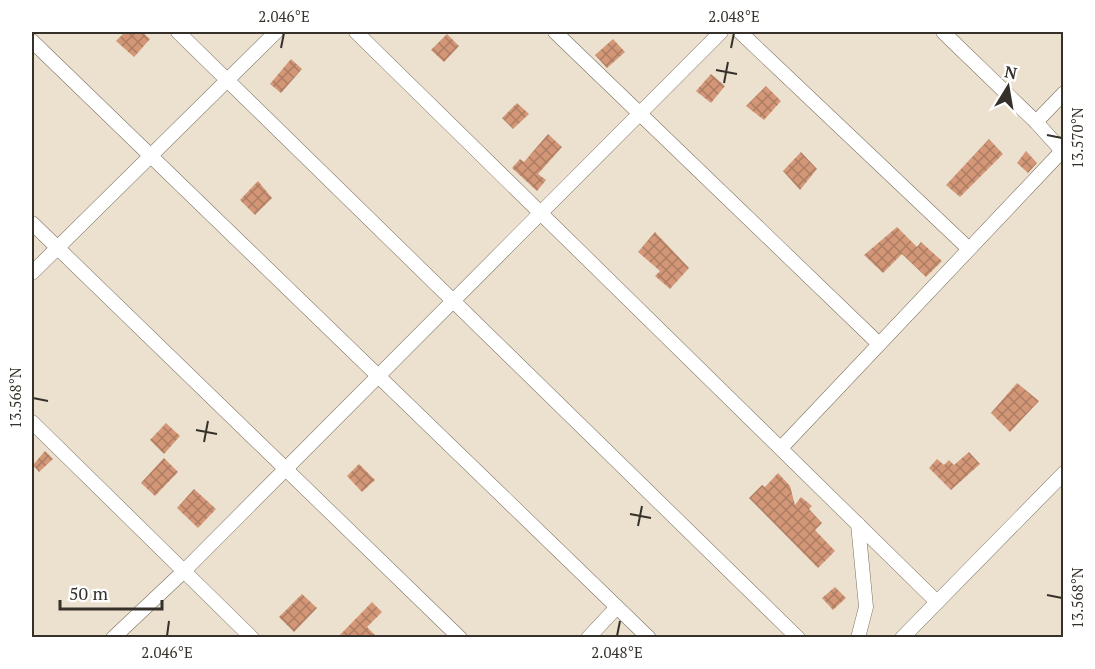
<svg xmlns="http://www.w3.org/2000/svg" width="1095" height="669" font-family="'PT Serif',serif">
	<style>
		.building { fill: url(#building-cross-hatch) }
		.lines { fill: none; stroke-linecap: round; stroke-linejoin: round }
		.minor-casing { stroke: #796f5f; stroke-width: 15 }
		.minor { stroke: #fff; stroke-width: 14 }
		.ticks { fill: none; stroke: #35312a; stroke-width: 2 }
		.neatline { fill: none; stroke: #35312a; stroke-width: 2 }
		.ticks-label { font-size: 15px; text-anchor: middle; fill: #35312a }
	</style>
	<defs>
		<pattern id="building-cross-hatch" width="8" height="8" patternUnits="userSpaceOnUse" patternTransform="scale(1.5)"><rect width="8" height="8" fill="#d39778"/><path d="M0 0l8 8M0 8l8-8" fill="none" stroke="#ac7c63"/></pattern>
	</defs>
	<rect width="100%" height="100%" fill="#ece1cf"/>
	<g class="building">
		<path d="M 125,32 L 142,32 L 150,39 L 134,57 L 116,41 Z"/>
		<path d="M 447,34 L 459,46 L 444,62 L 431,50 Z"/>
		<path d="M 613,39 L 625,52 L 607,68 L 595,55 Z"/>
		<path d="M 291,59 L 302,69 L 281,93 L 270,84 Z"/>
		<path d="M 711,74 L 725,86 L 711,103 L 696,91 Z"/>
		<path d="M 766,86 L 781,101 L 764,120 L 746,106 Z"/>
		<path d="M 517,103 L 529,114 L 513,129 L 502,118 Z"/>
		<path d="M 548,134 L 562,147 L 538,174 L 546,180 L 537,191 L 512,168 L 520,159 L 524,162 Z"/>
		<path d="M 989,139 L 1003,154 L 960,197 L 946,185 Z"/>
		<path d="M 1026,151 L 1037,163 L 1028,173 L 1017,163 Z"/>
		<path d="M 801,152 L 817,169 L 800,190 L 783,171 Z"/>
		<path d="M 258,181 L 272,198 L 255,215 L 240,200 Z"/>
		<path d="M 897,227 L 917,247 L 921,242 L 942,261 L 926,277 L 902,254 L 883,273 L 864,255 Z"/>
		<path d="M 655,232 L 689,268 L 670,289 L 655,276 L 660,271 L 638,252 Z"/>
		<path d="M 1017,383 L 1039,401 L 1010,432 L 991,413 Z"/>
		<path d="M 166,423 L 180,436 L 164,454 L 150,440 Z"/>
		<path d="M 45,451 L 53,459 L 39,472 L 33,465 Z"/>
		<path d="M 969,452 L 980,464 L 951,490 L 929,468 L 937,459 L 944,465 L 949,460 L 954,465 Z"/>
		<path d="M 164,458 L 178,472 L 155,496 L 141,483 Z"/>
		<path d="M 359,464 L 375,480 L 362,492 L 347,476 Z"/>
		<path d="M 778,473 L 790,486 L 795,505 L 801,497 L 812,506 L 809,509 L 822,523 L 815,530 L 835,551 L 818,568 L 749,498 L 762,485 L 765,487 Z"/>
		<path d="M 194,489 L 216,509 L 198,528 L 177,508 Z"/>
		<path d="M 835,587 L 846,598 L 833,610 L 822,598 Z"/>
		<path d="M 302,594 L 317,608 L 294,632 L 279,617 Z"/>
		<path d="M 372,602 L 382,612 L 367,627 L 378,638 L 337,638 Z"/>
	</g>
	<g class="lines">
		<g class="minor-casing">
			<g id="minor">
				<path d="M 178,32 L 798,638"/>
				<path d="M 356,32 L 937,602"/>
				<path d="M 555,32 L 879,344"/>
				<path d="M 740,32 L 969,249"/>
				<path d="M 943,32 L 1036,122 L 1064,153"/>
				<path d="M 32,41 L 649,638"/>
				<path d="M 1036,122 L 1064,93"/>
				<path d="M 32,223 L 460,638"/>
				<path d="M 32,273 L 276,32"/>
				<path d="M 32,422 L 252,638"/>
				<path d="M 781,448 L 1062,151"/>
				<path d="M 858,524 L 866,607 L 858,638"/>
				<path d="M 113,638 L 183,572 L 721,32"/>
				<path d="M 588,638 L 617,607"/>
				<path d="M 902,638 L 1064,473"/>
			</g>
		</g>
		<use href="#minor" class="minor"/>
	</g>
	<path class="ticks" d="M 281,48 L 284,33M 731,48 L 734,33M 716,70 L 737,74M 724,83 L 728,62M 1047,135 L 1062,138M 33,398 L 48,401M 196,430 L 217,434M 204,442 L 208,421M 630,514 L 651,518M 638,526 L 642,506M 1047,595 L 1062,598M 167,636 L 169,621M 617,636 L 620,621"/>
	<rect width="1095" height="669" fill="none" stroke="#ffffff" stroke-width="66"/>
	<g transform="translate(1008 87) rotate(11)" stroke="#ffffff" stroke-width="4.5" paint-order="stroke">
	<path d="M0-4.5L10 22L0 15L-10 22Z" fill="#35312a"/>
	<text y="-9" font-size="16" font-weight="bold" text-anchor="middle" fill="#35312a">N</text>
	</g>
	<path d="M60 600v9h102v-9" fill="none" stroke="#35312a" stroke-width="3"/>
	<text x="69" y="600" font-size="18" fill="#35312a" stroke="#ffffff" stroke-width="4.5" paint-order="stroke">50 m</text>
	<rect x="33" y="33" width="1029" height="603" class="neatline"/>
	<g class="ticks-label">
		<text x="284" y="22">2.046°E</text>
		<text x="734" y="22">2.048°E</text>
		<text transform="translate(1078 138) rotate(-90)" y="5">13.570°N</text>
		<text transform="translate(16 398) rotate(-90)" y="5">13.568°N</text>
		<text transform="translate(1078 598) rotate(-90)" y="5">13.568°N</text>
		<text x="167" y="658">2.046°E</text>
		<text x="617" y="658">2.048°E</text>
	</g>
</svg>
